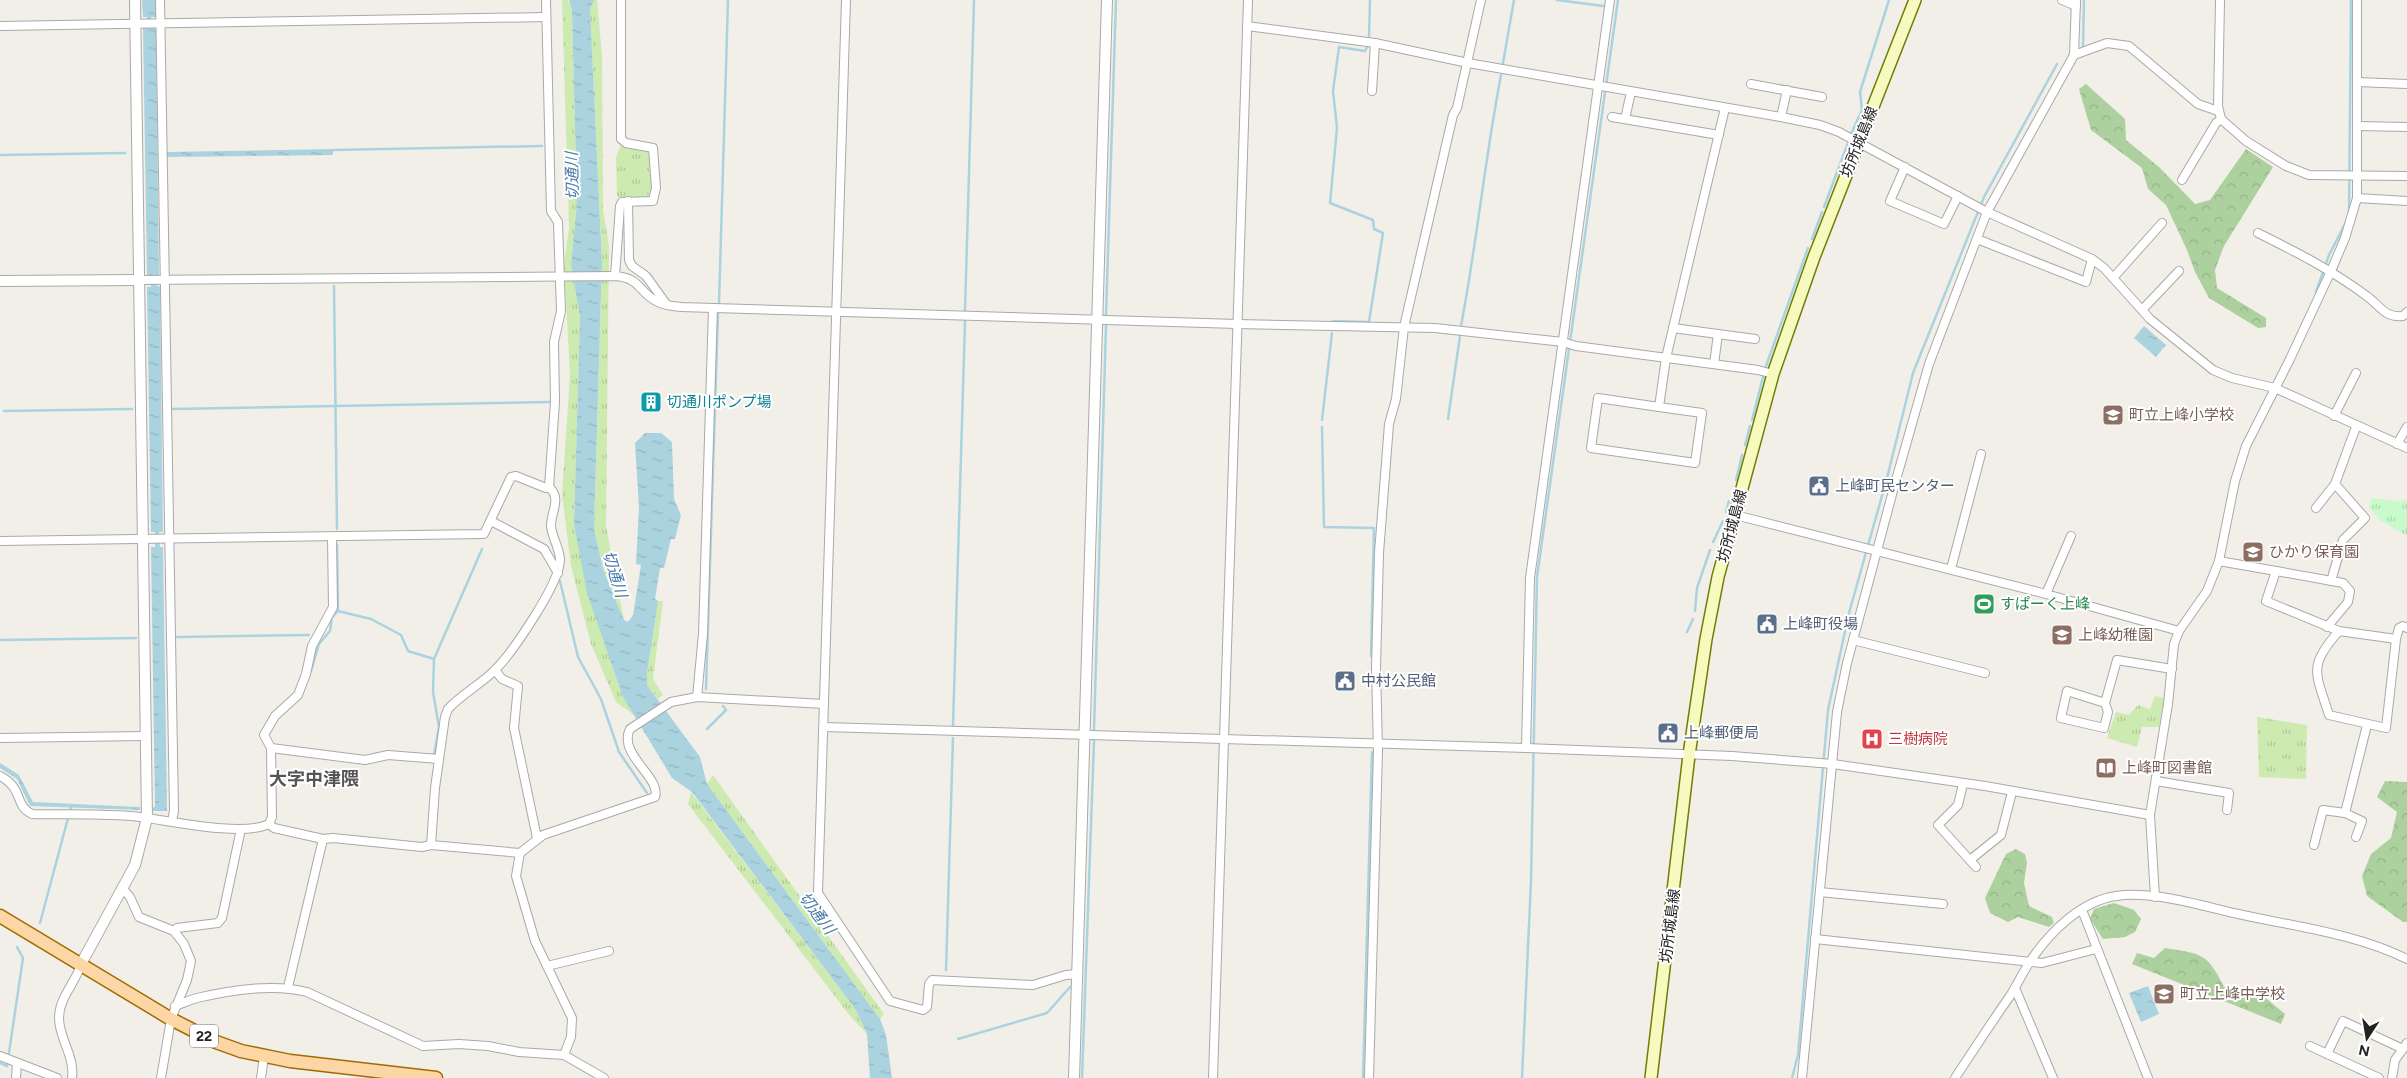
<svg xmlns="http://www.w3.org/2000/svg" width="2407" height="1078" font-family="Figtree,'Noto Sans JP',sans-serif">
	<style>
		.grass { fill: url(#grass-tufts) }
		.forest { fill: url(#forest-crowns) }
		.park { fill: url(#park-tufts) }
		.water { fill: url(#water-ripples) }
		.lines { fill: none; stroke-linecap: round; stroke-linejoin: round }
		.stream { stroke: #aad3df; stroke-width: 2.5 }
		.minor-casing { stroke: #a9a9a9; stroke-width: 10 }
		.tertiary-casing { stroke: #a9a9a9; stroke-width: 12 }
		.secondary-casing { stroke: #707d05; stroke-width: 14 }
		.primary-casing { stroke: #a06b00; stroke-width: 15 }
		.minor { stroke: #fff; stroke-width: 8 }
		.tertiary { stroke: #fff; stroke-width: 10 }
		.secondary { stroke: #f7fabf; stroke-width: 11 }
		.primary { stroke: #fcd6a4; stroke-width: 12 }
		.labels { text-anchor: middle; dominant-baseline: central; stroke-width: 4; stroke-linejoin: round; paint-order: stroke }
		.shield { fill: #fff; stroke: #646464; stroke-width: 1 }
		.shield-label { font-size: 14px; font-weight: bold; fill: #222 }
		.street-label { font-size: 15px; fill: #222; stroke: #fff }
		.culture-label { font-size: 15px; fill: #0d838f; stroke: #fff; text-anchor: start }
		.education-label { font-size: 15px; fill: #785e54; stroke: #fff; text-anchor: start }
		.service-label { font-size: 15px; fill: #4e5e75; stroke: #fff; text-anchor: start }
		.leisure-label { font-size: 15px; fill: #27864d; stroke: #fff; text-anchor: start }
		.health-label { font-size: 15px; fill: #be3a42; stroke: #fff; text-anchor: start }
		.water-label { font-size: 16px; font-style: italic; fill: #4a7aab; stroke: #fff }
		.quarter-label { font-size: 18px; font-weight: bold; fill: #555; stroke: #fff }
	</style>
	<defs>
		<pattern id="grass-tufts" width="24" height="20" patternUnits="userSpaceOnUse" patternTransform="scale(1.25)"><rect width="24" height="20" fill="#cdebb0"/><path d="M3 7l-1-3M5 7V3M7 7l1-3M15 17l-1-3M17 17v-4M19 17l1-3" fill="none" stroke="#b0c997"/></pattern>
		<pattern id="forest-crowns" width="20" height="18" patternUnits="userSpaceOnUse" patternTransform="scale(1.25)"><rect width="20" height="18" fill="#add19e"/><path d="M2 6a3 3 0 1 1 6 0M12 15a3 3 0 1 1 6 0" fill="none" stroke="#95b388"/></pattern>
		<pattern id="park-tufts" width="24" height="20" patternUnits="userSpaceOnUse" patternTransform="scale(1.25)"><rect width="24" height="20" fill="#c8facc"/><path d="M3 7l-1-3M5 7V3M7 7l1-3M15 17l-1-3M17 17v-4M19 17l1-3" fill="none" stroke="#acd6af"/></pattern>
		<pattern id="water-ripples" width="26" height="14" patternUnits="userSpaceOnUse" patternTransform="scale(1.25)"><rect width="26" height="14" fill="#aad3df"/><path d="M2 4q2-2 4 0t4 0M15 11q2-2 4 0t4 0" fill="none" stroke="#92b5bf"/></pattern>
	</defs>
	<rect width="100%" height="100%" fill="#f2efe9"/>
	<g class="grass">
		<path d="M 562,0 L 568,0 L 572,11 L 577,203 L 571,265 L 580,317 L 574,524 L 623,697 L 634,715 L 616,702 L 591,644 L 571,566 L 562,494 L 570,375 L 564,264 L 569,228 Z"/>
		<path d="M 594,0 L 597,0 L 602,55 L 603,209 L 609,246 L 606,526 L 624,620 L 604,572 L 594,529 L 602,262 L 590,9 Z"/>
		<path d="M 620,146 L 649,152 L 652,190 L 647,197 L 617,197 L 616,158 Z"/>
		<path d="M 658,601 L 663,601 L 653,679 L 663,695 L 658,699 L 647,685 L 647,674 Z"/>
		<path d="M 2155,696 L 2164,698 L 2159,727 L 2142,727 L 2137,747 L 2107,738 L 2116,712 L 2129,715 L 2138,705 L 2150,709 Z"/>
		<path d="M 2257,717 L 2307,725 L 2306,779 L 2259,777 Z"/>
		<path d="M 713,775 L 884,1014 L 880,1019 L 707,784 Z"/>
		<path d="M 691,792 L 856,1010 L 867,1034 L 850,1016 L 688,804 Z"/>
	</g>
	<g class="forest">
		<path d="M 2086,84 L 2125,119 L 2126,140 L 2159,167 L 2195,204 L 2210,200 L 2246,149 L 2273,167 L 2224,246 L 2215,270 L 2217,288 L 2266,318 L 2266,327 L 2258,328 L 2209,298 L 2195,272 L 2187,250 L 2166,205 L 2148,189 L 2142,168 L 2091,130 L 2079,89 Z"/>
		<path d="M 2385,781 L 2407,782 L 2407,922 L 2403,922 L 2367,896 L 2362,876 L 2371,854 L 2391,838 L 2397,812 L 2377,797 Z"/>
		<path d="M 2016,849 L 2025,854 L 2027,863 L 2024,883 L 2029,906 L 2052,917 L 2054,923 L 2049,927 L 2018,917 L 2008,922 L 1990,913 L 1985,898 L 2006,854 Z"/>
		<path d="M 2114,903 L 2134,910 L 2141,919 L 2135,932 L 2125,937 L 2103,939 L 2090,919 L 2094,909 Z"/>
		<path d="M 2165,948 C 2201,954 2207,952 2224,987 L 2267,999 L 2285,1014 L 2281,1024 L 2132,964 L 2137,953 L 2154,958 Z"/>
	</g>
	<path class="park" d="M 2372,498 C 2382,500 2390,499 2401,502 L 2402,499 L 2407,501 L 2407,536 L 2380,520 L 2369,508 Z"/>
	<g class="water">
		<path d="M 142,0 L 156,0 L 156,17 L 151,17 L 152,28 L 156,28 L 159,275 L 156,276 L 156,285 L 160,287 L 163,532 L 159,532 L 160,547 L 163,547 L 167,811 L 153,811 L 153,807 L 155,807 L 151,547 L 155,547 L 155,532 L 151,532 L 147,287 L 151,287 L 151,276 L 147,276 L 143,28 L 147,28 L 147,17 L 143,17 Z"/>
		<path d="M 569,0 L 594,0 L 590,9 L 602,262 L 594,529 L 604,572 L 624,620 L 628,622 L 633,615 L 641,565 L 636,564 L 639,508 L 635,443 L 645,433 L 661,433 L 672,442 L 674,499 L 681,515 L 675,539 L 671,539 L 664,568 L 660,568 L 655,599 L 658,601 L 647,674 L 647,685 L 700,757 L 707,784 L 880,1019 L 886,1035 L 892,1078 L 870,1078 L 867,1034 L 856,1010 L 692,792 L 672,778 L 623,697 L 587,593 L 574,524 L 580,317 L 571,265 L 577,203 L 572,11 Z"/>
		<path d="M 333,149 L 333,155 L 167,157 L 167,152 Z"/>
		<path d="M 2144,326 L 2166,345 L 2156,357 L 2134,338 Z"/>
		<path d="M 0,763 L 19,775 L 33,802 L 140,807 L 140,810 L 30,806 L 17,779 L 0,768 Z"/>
		<path d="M 2148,986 L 2159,1014 L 2141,1022 L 2129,993 Z"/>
	</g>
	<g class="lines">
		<g class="stream">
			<path d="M 1557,0 L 1603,6"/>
			<path d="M 1369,36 L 1370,0"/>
			<path d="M 2083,46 L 2084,0"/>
			<path d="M 1503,63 L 1514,0"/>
			<path d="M 1852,132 L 1862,110 L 1860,92 L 1889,0"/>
			<path d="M 333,150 L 542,146"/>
			<path d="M 0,155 L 125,153"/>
			<path d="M 1824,207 L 1848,143"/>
			<path d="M 2349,215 L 2351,0"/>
			<path d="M 1812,239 L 1822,212"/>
			<path d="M 334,286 L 337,529"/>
			<path d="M 2316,292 L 2329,255 L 2347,220"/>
			<path d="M 719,303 L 728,0"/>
			<path d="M 965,311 L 974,0"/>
			<path d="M 1106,316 L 1116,0"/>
			<path d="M 1333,321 L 1369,322 L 1383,233 L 1374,229 L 1373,220 L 1330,203 L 1337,128 L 1333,91 L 1339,47 L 1365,51 L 1367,47"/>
			<path d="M 1461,326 C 1477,242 1485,158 1501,75"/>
			<path d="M 1766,366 L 1808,248"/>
			<path d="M 172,409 L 549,402"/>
			<path d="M 4,411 L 132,409"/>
			<path d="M 1448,419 L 1460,336"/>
			<path d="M 1322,420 L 1332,333"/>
			<path d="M 1752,420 L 1763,377"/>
			<path d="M 1322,427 L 1324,527 L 1374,528 L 1371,656"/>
			<path d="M 1745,445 L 1750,426"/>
			<path d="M 1736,480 L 1742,455"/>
			<path d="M 1726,512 L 1729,501"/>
			<path d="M 1713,542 L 1723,521"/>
			<path d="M 337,545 L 338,611 L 371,619 L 401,635 L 408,651 L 434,659 L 433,692 L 439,727 L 434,755"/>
			<path d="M 560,581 L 578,657 L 601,699 L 619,752 L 647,793"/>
			<path d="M 1695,611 L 1697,588 L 1710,550"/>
			<path d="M 1687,632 L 1693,619"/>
			<path d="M 177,637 L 309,635"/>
			<path d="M 0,640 L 136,638"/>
			<path d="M 434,659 L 482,549"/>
			<path d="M 311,671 L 319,644 L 330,631 L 332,617 L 338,611"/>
			<path d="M 706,689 L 718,312"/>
			<path d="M 953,725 L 965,321"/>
			<path d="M 707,729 L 726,710 L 723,706"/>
			<path d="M 1094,729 L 1106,326"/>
			<path d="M 40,923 L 71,807"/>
			<path d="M 946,970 L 953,738"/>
			<path d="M 958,1039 L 1047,1013 L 1070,987"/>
			<path d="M 0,1063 L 7,1066 L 23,958 L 17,947"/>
			<path d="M 1082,1078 L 1094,741"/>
			<path d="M 1363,1078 L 1372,752"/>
			<path d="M 1522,1078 L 1531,881 L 1537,577 L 1618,0"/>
			<path d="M 1792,1078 L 1798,1055 L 1828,710 L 1849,613 L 1887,478 L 1913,373 L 1984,197 L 2057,64"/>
		</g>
		<g class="minor-casing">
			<g id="minor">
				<path d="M 160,0 L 174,811 L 172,821"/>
				<path d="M 546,0 L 551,211 L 558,222 L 561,311 L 554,342 L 555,402 L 549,487"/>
				<path d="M 846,0 L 818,893 L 890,1001 L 923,1010 L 927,1007 L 929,984 L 932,980 L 1033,985 L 1066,975 L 1078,974"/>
				<path d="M 2062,0 L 2076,6"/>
				<path d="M 2220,0 L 2218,106 L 2221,119 L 2246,141 L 2286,166 L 2309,175 L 2407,176"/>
				<path d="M 0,26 L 546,17"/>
				<path d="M 1247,26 L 1375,43 L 1468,63 L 1781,117 L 1820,125 L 1839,132 L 1987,212 L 2092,259 L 2104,268 L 2150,319 L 2213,370 L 2232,378 L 2275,388 L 2407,448"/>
				<path d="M 2074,55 L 2107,43 L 2129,46 L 2198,104 L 2218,111"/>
				<path d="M 2357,82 L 2407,84"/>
				<path d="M 1751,84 L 1822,97"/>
				<path d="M 1372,91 L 1375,43"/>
				<path d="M 1612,117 L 1719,135"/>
				<path d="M 1781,117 L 1787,90"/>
				<path d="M 1625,119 L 1631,92"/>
				<path d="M 2357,126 L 2407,127"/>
				<path d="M 1905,167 L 1890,201 L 1944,224 L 1958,196"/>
				<path d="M 2182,180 L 2216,123 L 2221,119"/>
				<path d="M 2357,198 L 2407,201"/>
				<path d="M 628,201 L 629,260 L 632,266 L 646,276 L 667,305"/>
				<path d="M 2258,233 C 2298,253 2332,270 2368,297 C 2381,307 2385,318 2403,316 L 2407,312"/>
				<path d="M 1977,239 L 2086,282 L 2092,259"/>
				<path d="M 615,276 L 620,206 L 622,202 L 653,201 L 656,188 L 653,148 L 626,143 L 621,139 L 621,0"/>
				<path d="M 2113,278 L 2162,223"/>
				<path d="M 138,280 L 615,276 C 642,278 638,293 658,302 C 665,306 674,306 681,307 L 1237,324 L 1435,328 L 1563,342 L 1576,346 L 1758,370 L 1773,374"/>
				<path d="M 2142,310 L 2179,271"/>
				<path d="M 1673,328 L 1755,339"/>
				<path d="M 1714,364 L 1718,334"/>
				<path d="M 1659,407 L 1598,398 L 1591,448 L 1695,463 L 1702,413 L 1659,407 L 1666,358 L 1725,108"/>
				<path d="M 2334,416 L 2356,373"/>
				<path d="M 2397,444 L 2407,427"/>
				<path d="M 2316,508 L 2335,484"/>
				<path d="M 1735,515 L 2046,594 L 2179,631"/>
				<path d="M 491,521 L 544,549 L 558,573"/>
				<path d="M 0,541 L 484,534 L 511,477 L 516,476 L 546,488 L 549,487 C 562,499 551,511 551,526 C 552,537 559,547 560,559 C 561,582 512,653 495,670 C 481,684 462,694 448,709 L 445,717 L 435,788 L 431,845"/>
				<path d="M 2219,561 L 2276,571 L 2266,601 L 2339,631 L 2396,639 L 2399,628 L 2403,626 L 2407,628"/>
				<path d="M 1951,569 L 1981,454"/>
				<path d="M 2276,571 L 2343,583 L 2350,591 L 2348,602 L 2327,627"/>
				<path d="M 2331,581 L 2343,540 L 2365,518 L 2335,484 L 2356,427"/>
				<path d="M 2046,594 L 2071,536"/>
				<path d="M 2339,631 C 2307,667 2316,673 2329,715 L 2386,728 L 2396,639"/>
				<path d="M 1853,640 L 1985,673"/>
				<path d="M 495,670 L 502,679 L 518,686 L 514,728 L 537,838"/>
				<path d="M 697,697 L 703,634 L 713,308"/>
				<path d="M 2105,703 L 2067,691 L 2061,718 L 2104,728 L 2108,712 L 2105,703 L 2117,660 L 2172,669"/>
				<path d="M 824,727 L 1526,748 L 1732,756 L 1833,764 L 1985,786 L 2150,815"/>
				<path d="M 0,738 L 146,736"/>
				<path d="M 271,748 L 365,760 L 388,755 L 439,759"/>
				<path d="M 1526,748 L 1530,578 L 1610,0"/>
				<path d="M 0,776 C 24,788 14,806 32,814 C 68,815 105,813 140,817 C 172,821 242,837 269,824 L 272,817 L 271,748 L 264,735 L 275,716 L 298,695 L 306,674 L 312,646 L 333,607 L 332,537"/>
				<path d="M 2156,781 L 2229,793 L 2227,810"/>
				<path d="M 1963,784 L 1958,805 L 1938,825 L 1976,867"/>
				<path d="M 2345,813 L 2367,725"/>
				<path d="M 269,824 L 274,828 L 323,839 L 333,838 L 422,847 L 431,845 L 520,853"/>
				<path d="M 2314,845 L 2323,810 L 2345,813 L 2362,821 L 2356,837"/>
				<path d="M 1970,860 L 2001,835 L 2012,792"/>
				<path d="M 124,890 L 130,897 L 139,917 L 174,931 L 184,944 L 191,961 L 187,980 L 171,1019 L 161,1078"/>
				<path d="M 1820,892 L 1943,904"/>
				<path d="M 2155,897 L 2150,815 L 2168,704 L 2174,644 L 2179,631 L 2207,591 L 2219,561 L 2235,481 L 2246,446 L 2290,359 L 2331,271 L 2345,238 L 2357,198 L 2357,0"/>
				<path d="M 2082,910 L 2148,1078"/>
				<path d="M 174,931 L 177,928 L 218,923 L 222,918 L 241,829"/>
				<path d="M 1815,939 L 2042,963 L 2096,949"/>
				<path d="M 547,966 L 609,951"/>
				<path d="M 288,987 L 323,839"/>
				<path d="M 2015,988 L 2053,1078"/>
				<path d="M 175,1006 C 182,1004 189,1000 197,998 C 231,990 273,983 307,992 L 423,1046 L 459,1044 L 488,1046 L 519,1052 L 564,1055 L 604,1078"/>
				<path d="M 2310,1046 L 2379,1078"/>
				<path d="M 2327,1054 L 2343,1021 L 2403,1049"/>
				<path d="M 564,1055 L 571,1037 L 572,1018 L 535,941 L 516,876 L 520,853 L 543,835 L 655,797 C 662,778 617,754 630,729 L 671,702 L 697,697 L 824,704"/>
				<path d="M 0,1056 L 57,1078"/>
				<path d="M 16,1078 L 17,1063"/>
				<path d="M 72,1078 C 75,1056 59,1039 59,1018 C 59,997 76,983 81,964"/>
				<path d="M 261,1078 L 264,1057"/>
				<path d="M 1213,1078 L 1248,0"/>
				<path d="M 1369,1078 L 1378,750 L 1376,668 L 1379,553 L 1389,424 L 1396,399 L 1404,327 L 1453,115 L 1457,108 L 1481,0"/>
				<path d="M 1802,1078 L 1837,712 L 1847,663 L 1894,487 L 1929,364 L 1987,212 L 2074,55 L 2076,0"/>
				<path d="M 1955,1078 C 1973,1051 1991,1023 2010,996 C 2017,985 2023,972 2031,960 C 2050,932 2081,901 2116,896 C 2154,890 2205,907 2243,915 C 2298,927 2356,934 2407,959"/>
				<path d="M 2392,1078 L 2395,1060 L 2407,1043"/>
			</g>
		</g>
		<g class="tertiary-casing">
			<g id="tertiary">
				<path d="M 0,281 L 138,280"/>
				<path d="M 81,964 L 135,865 L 147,818 L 135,0"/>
				<path d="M 1074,1078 L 1107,0"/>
			</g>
		</g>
		<g class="secondary-casing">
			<path id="secondary" d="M 1651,1078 L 1689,755 L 1706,639 L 1718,577 L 1773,374 L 1814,257 L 1915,0"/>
		</g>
		<g class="primary-casing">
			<path id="primary" d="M 0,916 L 171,1019 L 216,1042 L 241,1051 L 290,1061 L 436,1078"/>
		</g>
		<use href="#minor" class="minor"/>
		<use href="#tertiary" class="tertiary"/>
		<use href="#secondary" class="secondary"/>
		<use href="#primary" class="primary"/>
	</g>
	<defs>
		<g id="building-square" transform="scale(1.125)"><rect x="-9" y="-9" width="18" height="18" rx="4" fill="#0f9aa8" stroke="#fff"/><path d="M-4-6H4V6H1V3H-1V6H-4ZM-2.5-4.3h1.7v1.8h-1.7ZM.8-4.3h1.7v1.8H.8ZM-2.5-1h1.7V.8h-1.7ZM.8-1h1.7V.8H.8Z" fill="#fff"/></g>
		<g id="school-square" transform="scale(1.125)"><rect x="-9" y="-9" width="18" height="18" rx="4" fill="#8d6e63" stroke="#fff"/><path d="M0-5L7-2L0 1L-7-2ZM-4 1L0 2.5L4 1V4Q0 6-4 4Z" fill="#fff"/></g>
		<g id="civic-square" transform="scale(1.125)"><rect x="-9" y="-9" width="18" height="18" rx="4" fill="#5c6f8a" stroke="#fff"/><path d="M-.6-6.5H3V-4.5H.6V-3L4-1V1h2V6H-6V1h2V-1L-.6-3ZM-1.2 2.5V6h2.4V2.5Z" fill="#fff"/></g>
		<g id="stadium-square" transform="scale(1.125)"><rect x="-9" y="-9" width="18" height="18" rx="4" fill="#2e9e5b" stroke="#fff"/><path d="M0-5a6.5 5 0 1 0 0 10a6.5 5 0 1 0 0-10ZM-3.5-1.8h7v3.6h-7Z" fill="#fff"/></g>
		<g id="hospital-square" transform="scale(1.125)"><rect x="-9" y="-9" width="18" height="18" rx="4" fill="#e0444e" stroke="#fff"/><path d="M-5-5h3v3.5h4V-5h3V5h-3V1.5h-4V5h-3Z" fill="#fff"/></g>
		<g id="library-square" transform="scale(1.125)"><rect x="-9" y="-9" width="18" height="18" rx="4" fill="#8d6e63" stroke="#fff"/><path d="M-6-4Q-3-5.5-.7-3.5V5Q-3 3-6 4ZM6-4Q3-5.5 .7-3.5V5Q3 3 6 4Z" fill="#fff"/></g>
	</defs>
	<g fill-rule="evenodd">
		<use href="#building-square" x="651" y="402"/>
		<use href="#school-square" x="2113" y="415"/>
		<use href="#civic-square" x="1819" y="486"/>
		<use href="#school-square" x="2253" y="552"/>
		<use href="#stadium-square" x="1984" y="604"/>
		<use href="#civic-square" x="1767" y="624"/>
		<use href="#school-square" x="2062" y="635"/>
		<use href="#civic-square" x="1345" y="681"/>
		<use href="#civic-square" x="1668" y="733"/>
		<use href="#hospital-square" x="1872" y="739"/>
		<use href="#library-square" x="2106" y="768"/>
		<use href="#school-square" x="2164" y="994"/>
	</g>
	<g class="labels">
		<rect class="shield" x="190" y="1024.5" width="28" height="23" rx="4"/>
		<g class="shield-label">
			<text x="204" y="1036">22</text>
		</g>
		<g class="street-label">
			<text transform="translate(1859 142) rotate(-68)">坊所城島線</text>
			<text transform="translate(1732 526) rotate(-75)">坊所城島線</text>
			<text transform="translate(1670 926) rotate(-83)">坊所城島線</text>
		</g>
		<g class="culture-label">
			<text x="667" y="402">切通川ポンプ場</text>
		</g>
		<g class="education-label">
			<text x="2129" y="415">町立上峰小学校</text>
			<text x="2269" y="552">ひかり保育園</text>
			<text x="2078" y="635">上峰幼稚園</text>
			<text x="2122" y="768">上峰町図書館</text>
			<text x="2180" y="994">町立上峰中学校</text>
		</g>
		<g class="service-label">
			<text x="1835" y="486">上峰町民センター</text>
			<text x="1783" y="624">上峰町役場</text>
			<text x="1361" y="681">中村公民館</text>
			<text x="1684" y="733">上峰郵便局</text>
		</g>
		<g class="leisure-label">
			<text x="2000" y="604">すぱーく上峰</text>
		</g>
		<g class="health-label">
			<text x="1888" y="739">三樹病院</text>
		</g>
		<g class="water-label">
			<text transform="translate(572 176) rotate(-91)">切通川</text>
			<text transform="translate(615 574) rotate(73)">切通川</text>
			<text transform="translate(817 913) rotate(53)">切通川</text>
		</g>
		<g class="quarter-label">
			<text x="314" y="779">大字中津隈</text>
		</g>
	</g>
	<g transform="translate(2367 1038) rotate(192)" stroke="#ffffff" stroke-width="4" paint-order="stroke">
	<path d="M0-4L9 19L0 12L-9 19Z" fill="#222222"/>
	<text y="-8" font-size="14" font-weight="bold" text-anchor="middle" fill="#222222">N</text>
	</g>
</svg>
